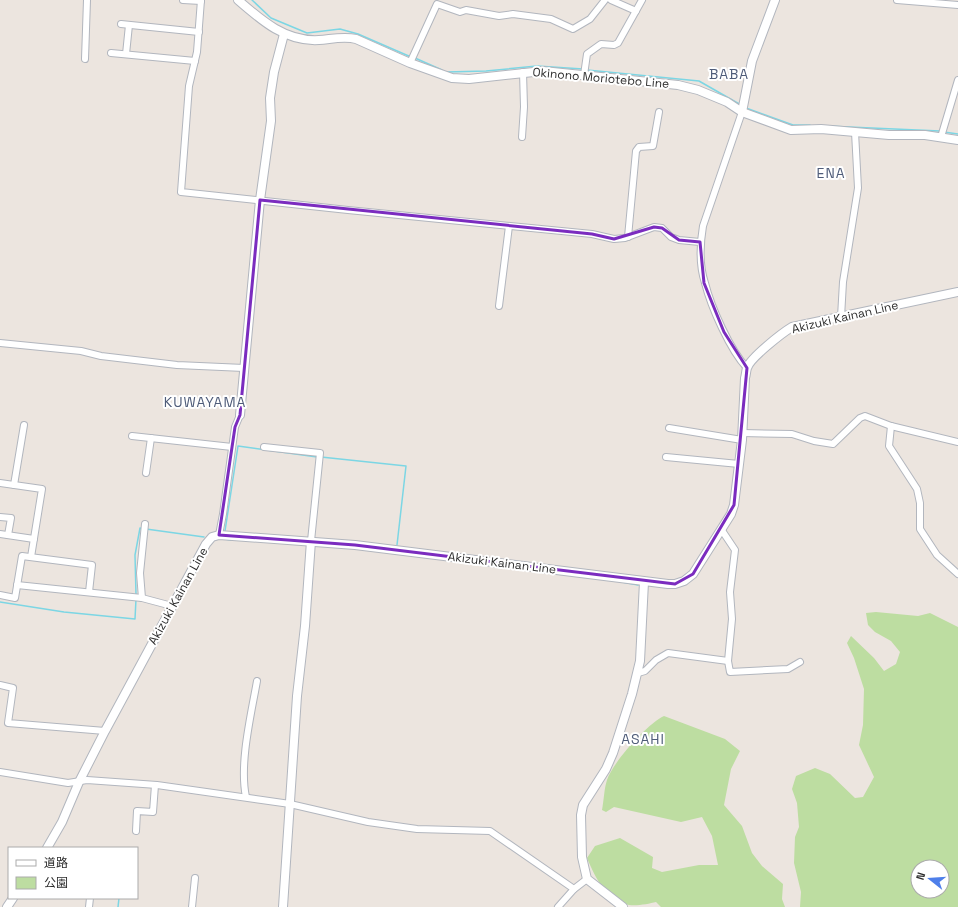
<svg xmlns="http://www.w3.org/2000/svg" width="958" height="907" font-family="'Space Grotesk','Noto Sans JP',sans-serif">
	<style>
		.green { fill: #bddda1; fill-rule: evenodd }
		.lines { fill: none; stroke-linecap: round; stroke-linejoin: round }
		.stream { stroke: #7cd6e4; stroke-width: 1.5 }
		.street-casing { stroke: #b2b6be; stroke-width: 8 }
		.secondary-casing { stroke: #b2b6be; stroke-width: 10 }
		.street { stroke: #fff; stroke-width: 6 }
		.secondary { stroke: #fff; stroke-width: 8 }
		.marked { fill: none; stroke: #7b2cbf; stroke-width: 3; stroke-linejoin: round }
		.labels { text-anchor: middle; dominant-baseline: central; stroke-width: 4; stroke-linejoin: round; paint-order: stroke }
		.street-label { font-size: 12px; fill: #2c2c2c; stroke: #fff }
		.quarter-label { font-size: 14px; letter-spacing: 1px; fill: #4f5c79; stroke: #fff }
	</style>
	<rect width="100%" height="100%" fill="#ece5df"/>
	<g class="green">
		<path d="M 876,612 L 918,616 L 930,613 L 958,627 L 958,907 L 800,907 L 801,892 L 794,863 L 795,837 L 799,827 L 797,803 L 792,789 L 796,776 L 815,768 L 830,774 L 855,798 L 863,797 L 874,777 L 859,745 L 863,725 L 864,689 L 854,658 L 847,643 L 851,636 L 874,658 L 884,671 L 896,664 L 900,652 L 891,641 L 875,632 L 868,625 L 866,613 ZM 918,867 L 942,867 L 942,891 L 918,891 Z"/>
		<path d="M 664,716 L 725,739 L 740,751 L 731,769 L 724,805 L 742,826 L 752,853 L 762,866 L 783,884 L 782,899 L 785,907 L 661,907 L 656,902 C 648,904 633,907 625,904 C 604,896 595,877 587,858 L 595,846 L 620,838 L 653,857 L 652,868 L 662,872 L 699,865 L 718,865 L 712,836 L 702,817 L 681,822 L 614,807 L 606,812 L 602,810 C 604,800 604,789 607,780 C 613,762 647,724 664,716 Z"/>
	</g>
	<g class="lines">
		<g class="stream">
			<path d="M 252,0 L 271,18 L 307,33 L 340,29 L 358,34 L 411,57"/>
			<path d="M 415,58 L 442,70"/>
			<path d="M 587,70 L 699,81 L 741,105"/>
			<path d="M 446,72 L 486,71 L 537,66 L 583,69"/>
			<path d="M 746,108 L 793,125 L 810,125"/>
			<path d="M 826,126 L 940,131"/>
			<path d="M 944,132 L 958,134"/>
			<path d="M 321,457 L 406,466 L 397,545"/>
			<path d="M 146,529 L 204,537"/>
			<path d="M 225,531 L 238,446 L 317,457"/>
			<path d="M 225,539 L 231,540"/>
			<path d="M 622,582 L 638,585"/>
			<path d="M 136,595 L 135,555 L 140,528 L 142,529"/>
			<path d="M 0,602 L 64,612 L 135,619 L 136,599"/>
			<path d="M 118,907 L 119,898"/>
		</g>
		<g class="street-casing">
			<g id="street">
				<path d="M 183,0 L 201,1"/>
				<path d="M 201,0 L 197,52 L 189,86 L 181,192 L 348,210 L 592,234 L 614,239 L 625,238 L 654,227 L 662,228 L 671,237 L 679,240 L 700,242"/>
				<path d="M 611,0 L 636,11"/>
				<path d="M 897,0 L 958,5"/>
				<path d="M 121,24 L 199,32"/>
				<path d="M 111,53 L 195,61"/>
				<path d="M 126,54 L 129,25"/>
				<path d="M 85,59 L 87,0"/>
				<path d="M 410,63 L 437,4 L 460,12 L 466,10 L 499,16 L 513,14 L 551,19 L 573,29 L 590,19 L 605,0"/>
				<path d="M 584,75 L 587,54 L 601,44 L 614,45 L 618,43 L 642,0"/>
				<path d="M 742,112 L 703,226 C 700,244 699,265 705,283 C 711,307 730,350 747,368"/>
				<path d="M 522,137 L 524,107 L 523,72"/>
				<path d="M 941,137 L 958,80"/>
				<path d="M 628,237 L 636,151 L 639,147 L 653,146 L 659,112"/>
				<path d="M 499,306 L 509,226"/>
				<path d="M 841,317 L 843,282 L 858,188 L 855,132"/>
				<path d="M 0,343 L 81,351 L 101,356 L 177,365 L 244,368"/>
				<path d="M 891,426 L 889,446 L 917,489 L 920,503 L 920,529 L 937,555 L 958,574"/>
				<path d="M 669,428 L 742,440"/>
				<path d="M 742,433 L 792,434 L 814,441 L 833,444 L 860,418 L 865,416 L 891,426 L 958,442"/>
				<path d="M 132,436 L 232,447"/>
				<path d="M 264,447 L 320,453 L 311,541"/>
				<path d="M 666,457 L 739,464"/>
				<path d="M 146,473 L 151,438"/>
				<path d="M 0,483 L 42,489 L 31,557"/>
				<path d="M 14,485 L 24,425"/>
				<path d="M 0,517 L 11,518 L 8,535"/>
				<path d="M 721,529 L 735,550 L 730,592 L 732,619 L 728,661 L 730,672 L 788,669 L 800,662"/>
				<path d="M 0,534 L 34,539"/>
				<path d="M 219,535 L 223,514 L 235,427 L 240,415"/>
				<path d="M 17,585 L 142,598 L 172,606"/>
				<path d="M 0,595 L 15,598 L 22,556 L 92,565 L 89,592"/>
				<path d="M 142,598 L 140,573 L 145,524"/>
				<path d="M 638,673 L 645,671 L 656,660 L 668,653 L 728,661"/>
				<path d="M 0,685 L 13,688 L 8,723 L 105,731"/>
				<path d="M 0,772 L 68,783 L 87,780 L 157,785 L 290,804 L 368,822 L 417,829 L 490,831 L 574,889"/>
				<path d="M 246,797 C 239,764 251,715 257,681"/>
				<path d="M 136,831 L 137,811 L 153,812 L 155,785"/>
				<path d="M 89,907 L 90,898"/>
				<path d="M 192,907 L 195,878"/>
				<path d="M 558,907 L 574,889 L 587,879"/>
			</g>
		</g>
		<g class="secondary-casing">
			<g id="secondary">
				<path d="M 238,0 C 262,21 286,42 319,40 C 332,39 344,36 356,39 L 410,63 L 452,78 L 469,79 L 543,71 L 678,85 L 698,90 L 727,102 L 742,112 L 791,130 L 821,129 L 889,135 L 925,135 L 958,140"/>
				<path d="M 742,112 L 752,61 L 775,0"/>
				<path d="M 240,415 L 260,200 L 271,121 L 270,98 L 274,72 L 284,34"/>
				<path d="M 47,848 L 62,822 L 79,782 L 105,731 L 206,544 L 212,537 L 219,535 L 355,545 L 668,584 L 675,584 L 684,581 L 693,574 L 731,514 L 734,505 L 742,440 L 745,378 C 746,375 746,371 747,368 C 750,358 782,333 792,327 L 958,292"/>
				<path d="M 7,907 L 13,898"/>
				<path d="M 283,907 L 297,696 L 305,626 L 311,541"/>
				<path d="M 623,907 L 587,879 L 582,857 L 581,815 L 583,805 L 606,769 L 613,753 L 632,694 L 640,661 L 644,582"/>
			</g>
		</g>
		<use href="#street" class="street"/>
		<use href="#secondary" class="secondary"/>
	</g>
	<path class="marked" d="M 260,200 L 592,234 L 614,239 L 654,227 L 662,228 L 679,240 L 700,242 L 704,283 L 724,332 L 747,368 L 734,505 L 693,574 L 675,584 L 355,545 L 219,535 L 235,427 L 240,415 Z"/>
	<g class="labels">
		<g class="street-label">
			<text transform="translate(601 78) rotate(5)">Okinono Moriotebo Line</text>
			<text transform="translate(845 317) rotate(-13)">Akizuki Kainan Line</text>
			<text transform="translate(502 563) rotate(7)">Akizuki Kainan Line</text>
			<text transform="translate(178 596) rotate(-61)">Akizuki Kainan Line</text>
		</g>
		<g class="quarter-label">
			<text x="729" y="74">BABA</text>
			<text x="831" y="173">ENA</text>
			<text x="205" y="402">KUWAYAMA</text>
			<text x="643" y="739">ASAHI</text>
		</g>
	</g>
	<rect x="8" y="847" width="130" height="52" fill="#ffffff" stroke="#ababab"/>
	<rect x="16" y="860" width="20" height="6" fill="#ffffff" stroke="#ababab"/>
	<text x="44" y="867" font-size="12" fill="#2c2c2c">道路</text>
	<rect x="16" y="877" width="20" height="12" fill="#bddda1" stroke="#ababab"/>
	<text x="44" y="887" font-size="12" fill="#2c2c2c">公園</text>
	<g transform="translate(930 879) rotate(287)"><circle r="19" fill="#ffffff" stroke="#ababab"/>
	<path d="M0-3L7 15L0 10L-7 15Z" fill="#4e7fea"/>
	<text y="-6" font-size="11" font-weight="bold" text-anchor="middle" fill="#2c2c2c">N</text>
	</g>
</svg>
